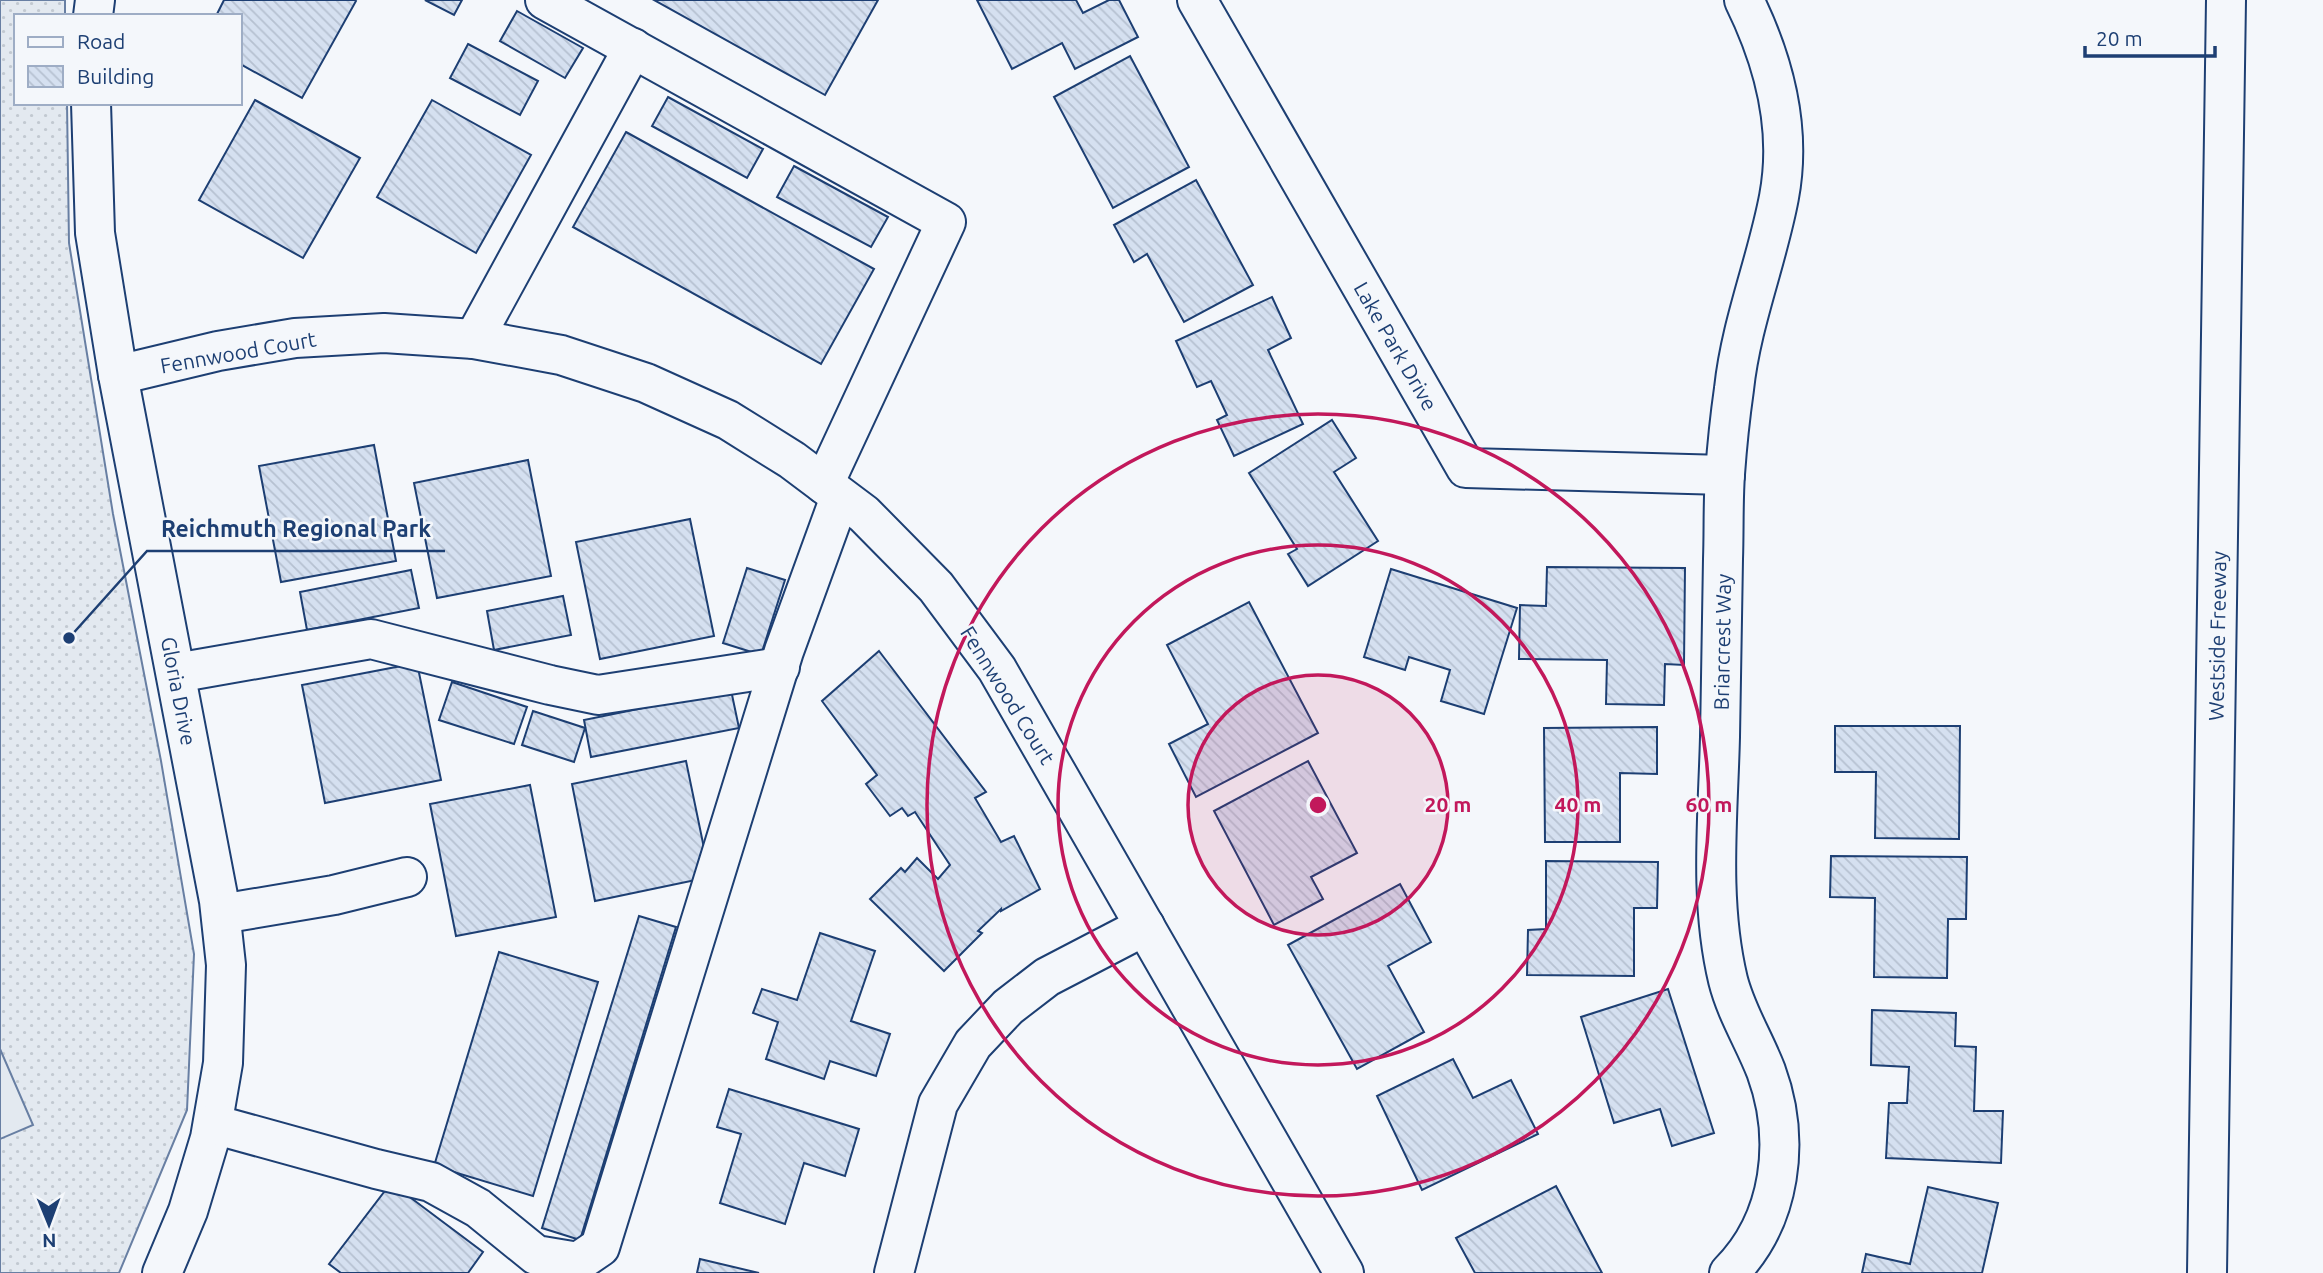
<svg xmlns="http://www.w3.org/2000/svg" width="2323" height="1273" font-family="Ubuntu,sans-serif">
	<style>
		.grass { fill: url(#grass-dots); stroke: #687fa3; stroke-width: 2 }
		.garden { fill: #e3e9f0; stroke: #687fa3; stroke-width: 2 }
		.building { fill: url(#building-back-hatch); stroke: #1d3f73; stroke-width: 2 }
		.lines { fill: none; stroke-linecap: round; stroke-linejoin: round }
		.minor-casing { stroke: #1d3f73; stroke-width: 42 }
		.highway-casing { stroke: #1d3f73; stroke-width: 42 }
		.minor { stroke: #f4f7fb; stroke-width: 38 }
		.highway { stroke: #f4f7fb; stroke-width: 38 }
		.ring { fill: none; stroke: #c2185b; stroke-width: 3.5 }
		.labels { text-anchor: middle; dominant-baseline: central; stroke-width: 5; stroke-linejoin: round; paint-order: stroke }
		.street-label { font-size: 21px; fill: #1d3f73; stroke: #f4f7fb }
		.centre { fill: #c2185b; stroke: #f4f7fb; stroke-width: 3.5 }
		.ring-label { font-size: 21px; text-anchor: middle; font-weight: bold; fill: #c2185b; stroke: #f4f7fb; stroke-width: 5; stroke-linejoin: round; paint-order: stroke }
		.leader { fill: none; stroke: #1d3f73; stroke-width: 2.5 }
		.callout-dot { fill: #1d3f73; stroke: #f4f7fb; stroke-width: 2.5 }
		.callout-label { font-size: 23px; text-anchor: middle; font-weight: bold; fill: #1d3f73; stroke: #f4f7fb; stroke-width: 5; stroke-linejoin: round; paint-order: stroke }
	</style>
	<defs>
		<pattern id="grass-dots" width="8" height="8" patternUnits="userSpaceOnUse" patternTransform="scale(1.75)"><rect width="8" height="8" fill="#e3e9f0"/><path d="M2 2h.1M6 6h.1" fill="none" stroke="#c2c9d1" stroke-width="1.8" stroke-linecap="round"/></pattern>
		<pattern id="building-back-hatch" width="6" height="6" patternUnits="userSpaceOnUse" patternTransform="scale(1.75)"><rect width="6" height="6" fill="#d5e0f0"/><path d="M-1 5l2 2M0 0l6 6M5-1l2 2" fill="none" stroke="#b6c1d1"/></pattern>
	</defs>
	<rect width="100%" height="100%" fill="#f4f7fb"/>
	<path class="grass" d="M 0,0 L 65,0 L 65,16 L 16,16 L 16,103 L 67,103 L 69,243 L 113,514 L 161,761 L 194,954 L 187,1110 L 119,1273 L 0,1273 Z"/>
	<path class="garden" d="M 0,1049 L 33,1125 L 0,1139 Z"/>
	<g class="building">
		<path d="M 224,0 L 355,0 L 356,1 L 302,98 L 240,64 L 240,16 L 216,16 Z"/>
		<path d="M 425,0 L 462,0 L 454,15 Z"/>
		<path d="M 654,0 L 878,0 L 825,95 Z"/>
		<path d="M 977,0 L 1076,0 L 1083,13 L 1109,0 L 1119,0 L 1138,37 L 1075,69 L 1062,43 L 1012,69 Z"/>
		<path d="M 517,11 L 583,48 L 565,78 L 500,41 Z"/>
		<path d="M 468,44 L 538,81 L 520,115 L 450,78 Z"/>
		<path d="M 1130,56 L 1189,167 L 1113,208 L 1054,97 Z"/>
		<path d="M 668,97 L 763,149 L 747,178 L 652,126 Z"/>
		<path d="M 255,100 L 360,158 L 303,258 L 199,200 Z"/>
		<path d="M 432,100 L 531,155 L 476,253 L 377,197 Z"/>
		<path d="M 626,132 L 874,269 L 821,364 L 573,227 Z"/>
		<path d="M 794,166 L 888,217 L 871,247 L 777,197 Z"/>
		<path d="M 1196,180 L 1253,285 L 1184,322 L 1147,254 L 1134,262 L 1114,225 Z"/>
		<path d="M 1272,297 L 1291,338 L 1268,350 L 1303,424 L 1234,456 L 1217,420 L 1227,415 L 1211,381 L 1197,387 L 1176,341 Z"/>
		<path d="M 1332,420 L 1356,458 L 1334,472 L 1378,541 L 1308,586 L 1288,554 L 1297,549 L 1249,473 Z"/>
		<path d="M 374,445 L 396,561 L 281,582 L 259,466 Z"/>
		<path d="M 528,460 L 551,576 L 437,598 L 414,483 Z"/>
		<path d="M 690,519 L 714,636 L 600,659 L 576,542 Z"/>
		<path d="M 1547,567 L 1685,568 L 1684,665 L 1665,664 L 1664,705 L 1606,704 L 1607,660 L 1519,659 L 1520,605 L 1546,606 Z"/>
		<path d="M 747,568 L 785,580 L 761,655 L 723,643 Z"/>
		<path d="M 1391,569 L 1517,608 L 1484,714 L 1441,701 L 1450,670 L 1409,657 L 1405,670 L 1364,657 Z"/>
		<path d="M 411,570 L 419,608 L 307,630 L 300,592 Z"/>
		<path d="M 563,596 L 571,635 L 494,650 L 487,611 Z"/>
		<path d="M 1249,602 L 1318,733 L 1196,797 L 1169,744 L 1208,724 L 1167,645 Z"/>
		<path d="M 879,651 L 986,792 L 975,798 L 1001,842 L 1014,836 L 1040,889 L 1001,911 L 1001,909 L 978,931 L 982,933 L 944,971 L 870,899 L 901,868 L 905,872 L 917,858 L 938,879 L 950,865 L 915,812 L 908,816 L 902,808 L 890,816 L 866,784 L 877,775 L 822,701 Z"/>
		<path d="M 417,663 L 441,780 L 325,803 L 302,685 Z"/>
		<path d="M 452,682 L 527,707 L 514,744 L 439,720 Z"/>
		<path d="M 731,690 L 739,728 L 591,757 L 584,720 Z"/>
		<path d="M 533,711 L 585,728 L 574,762 L 522,745 Z"/>
		<path d="M 1835,726 L 1960,726 L 1959,839 L 1875,838 L 1876,772 L 1835,772 Z"/>
		<path d="M 1657,727 L 1657,774 L 1620,773 L 1620,842 L 1545,842 L 1544,728 Z"/>
		<path d="M 686,761 L 710,877 L 595,901 L 572,784 Z"/>
		<path d="M 1308,761 L 1357,853 L 1311,877 L 1323,899 L 1274,925 L 1214,811 Z"/>
		<path d="M 530,785 L 556,917 L 456,936 L 430,804 Z"/>
		<path d="M 1831,856 L 1967,857 L 1966,919 L 1948,919 L 1947,978 L 1874,977 L 1875,898 L 1830,897 Z"/>
		<path d="M 1546,861 L 1658,862 L 1657,908 L 1634,908 L 1634,976 L 1527,975 L 1528,930 L 1546,929 Z"/>
		<path d="M 1400,884 L 1431,942 L 1388,966 L 1424,1032 L 1357,1069 L 1288,945 Z"/>
		<path d="M 639,916 L 676,927 L 580,1240 L 542,1228 Z"/>
		<path d="M 820,933 L 875,951 L 851,1021 L 890,1034 L 876,1076 L 830,1061 L 824,1079 L 766,1059 L 778,1022 L 753,1013 L 762,989 L 797,1000 Z"/>
		<path d="M 499,952 L 598,982 L 533,1196 L 434,1166 Z"/>
		<path d="M 1668,989 L 1714,1133 L 1672,1146 L 1660,1109 L 1614,1123 L 1581,1017 Z"/>
		<path d="M 1872,1010 L 1956,1013 L 1955,1046 L 1976,1047 L 1974,1111 L 2003,1111 L 2001,1163 L 1886,1158 L 1889,1103 L 1907,1103 L 1909,1067 L 1871,1065 Z"/>
		<path d="M 1453,1059 L 1473,1098 L 1511,1080 L 1538,1134 L 1422,1190 L 1377,1096 Z"/>
		<path d="M 729,1089 L 859,1129 L 845,1176 L 804,1163 L 785,1224 L 720,1203 L 741,1134 L 717,1127 Z"/>
		<path d="M 391,1183 L 483,1252 L 468,1273 L 341,1273 L 329,1264 Z"/>
		<path d="M 1556,1186 L 1602,1273 L 1475,1273 L 1456,1238 Z"/>
		<path d="M 1928,1187 L 1998,1203 L 1982,1273 L 1862,1273 L 1866,1254 L 1910,1264 Z"/>
		<path d="M 700,1259 L 759,1273 L 697,1273 Z"/>
	</g>
	<g class="lines">
		<g class="minor-casing">
			<g id="minor">
				<path d="M 545,0 L 946,222 L 824,484"/>
				<path d="M 1197,0 L 1466,468 L 1725,475"/>
				<path d="M 93,16 L 95,0"/>
				<path d="M 91,103 L 95,233 L 118,375 L 219,901 L 226,965 L 223,1063 L 210,1138 L 188,1211 L 162,1273"/>
				<path d="M 474,339 L 633,48"/>
				<path d="M 118,375 L 218,351 L 295,338 L 384,333 L 474,339 L 561,355 L 646,383 L 728,420 L 792,460 L 864,514 L 936,587 L 997,669 L 1344,1273"/>
				<path d="M 176,673 L 371,639 L 550,685 L 598,695 L 780,667"/>
				<path d="M 221,914 L 334,895 L 407,877"/>
				<path d="M 213,1124 L 376,1169 L 431,1182 L 478,1208 L 536,1255 L 578,1262 L 600,1247 L 784,651 L 840,497"/>
				<path d="M 894,1273 L 938,1104 L 973,1044 L 1008,1007 L 1047,977 L 1145,926"/>
				<path d="M 1729,1273 C 1782,1220 1791,1139 1766,1071 C 1754,1040 1736,1012 1728,980 C 1709,901 1718,817 1720,737 C 1721,678 1722,619 1723,559 C 1724,531 1723,502 1725,474 C 1727,446 1730,417 1734,389 C 1741,323 1767,261 1779,197 C 1792,128 1774,61 1744,0"/>
			</g>
		</g>
		<g class="highway-casing">
			<path id="highway" d="M 2207,1273 L 2226,0"/>
		</g>
		<use href="#minor" class="minor"/>
		<use href="#highway" class="highway"/>
	</g>
	<circle cx="1318" cy="805" r="130" fill="#c2185b" fill-opacity=".12"/>
	<g class="ring">
		<circle cx="1318" cy="805" r="130"/>
		<circle cx="1318" cy="805" r="260"/>
		<circle cx="1318" cy="805" r="391"/>
	</g>
	<g class="labels">
		<g class="street-label">
			<text transform="translate(1396 346) rotate(60)">Lake Park Drive</text>
			<text transform="translate(238 352) rotate(-10)">Fennwood Court</text>
			<text transform="translate(2217 636) rotate(-89)">Westside Freeway</text>
			<text transform="translate(1722 642) rotate(-89)">Briarcrest Way</text>
			<text transform="translate(179 691) rotate(79)">Gloria Drive</text>
			<text transform="translate(1008 695) rotate(58)">Fennwood Court</text>
		</g>
	</g>
	<circle cx="1318" cy="805" r="10" class="centre"/>
	<g class="ring-label">
		<text x="1448" y="812">20 m</text>
		<text x="1578" y="812">40 m</text>
		<text x="1709" y="812">60 m</text>
	</g>
	<path class="leader" d="M69 638L147 551H445"/>
	<circle class="callout-dot" cx="69" cy="638" r="7"/>
	<g class="callout-label">
		<text x="296" y="537">Reichmuth Regional Park</text>
	</g>
	<rect x="14" y="14" width="228" height="91" fill="#f4f7fb" stroke="#9eadc5" stroke-width="2"/>
	<rect x="28" y="37" width="35" height="10" fill="#f4f7fb" stroke="#9eadc5" stroke-width="2"/>
	<text x="77" y="49" font-size="21" fill="#1d3f73">Road</text>
	<rect x="28" y="66" width="35" height="21" fill="url(#building-back-hatch)" stroke="#9eadc5" stroke-width="2"/>
	<text x="77" y="84" font-size="21" fill="#1d3f73">Building</text>
	<g transform="translate(49 1224) rotate(179)" stroke="#f4f7fb" stroke-width="5" paint-order="stroke">
	<path d="M0-5L12 26L0 18L-12 26Z" fill="#1d3f73"/>
	<text y="-10" font-size="19" font-weight="bold" text-anchor="middle" fill="#1d3f73">N</text>
	</g>
	<path d="M2085 46v10h130v-10" fill="none" stroke="#1d3f73" stroke-width="3.5"/>
	<text x="2096" y="46" font-size="21" fill="#1d3f73" stroke="#f4f7fb" stroke-width="5" paint-order="stroke">20 m</text>
</svg>
